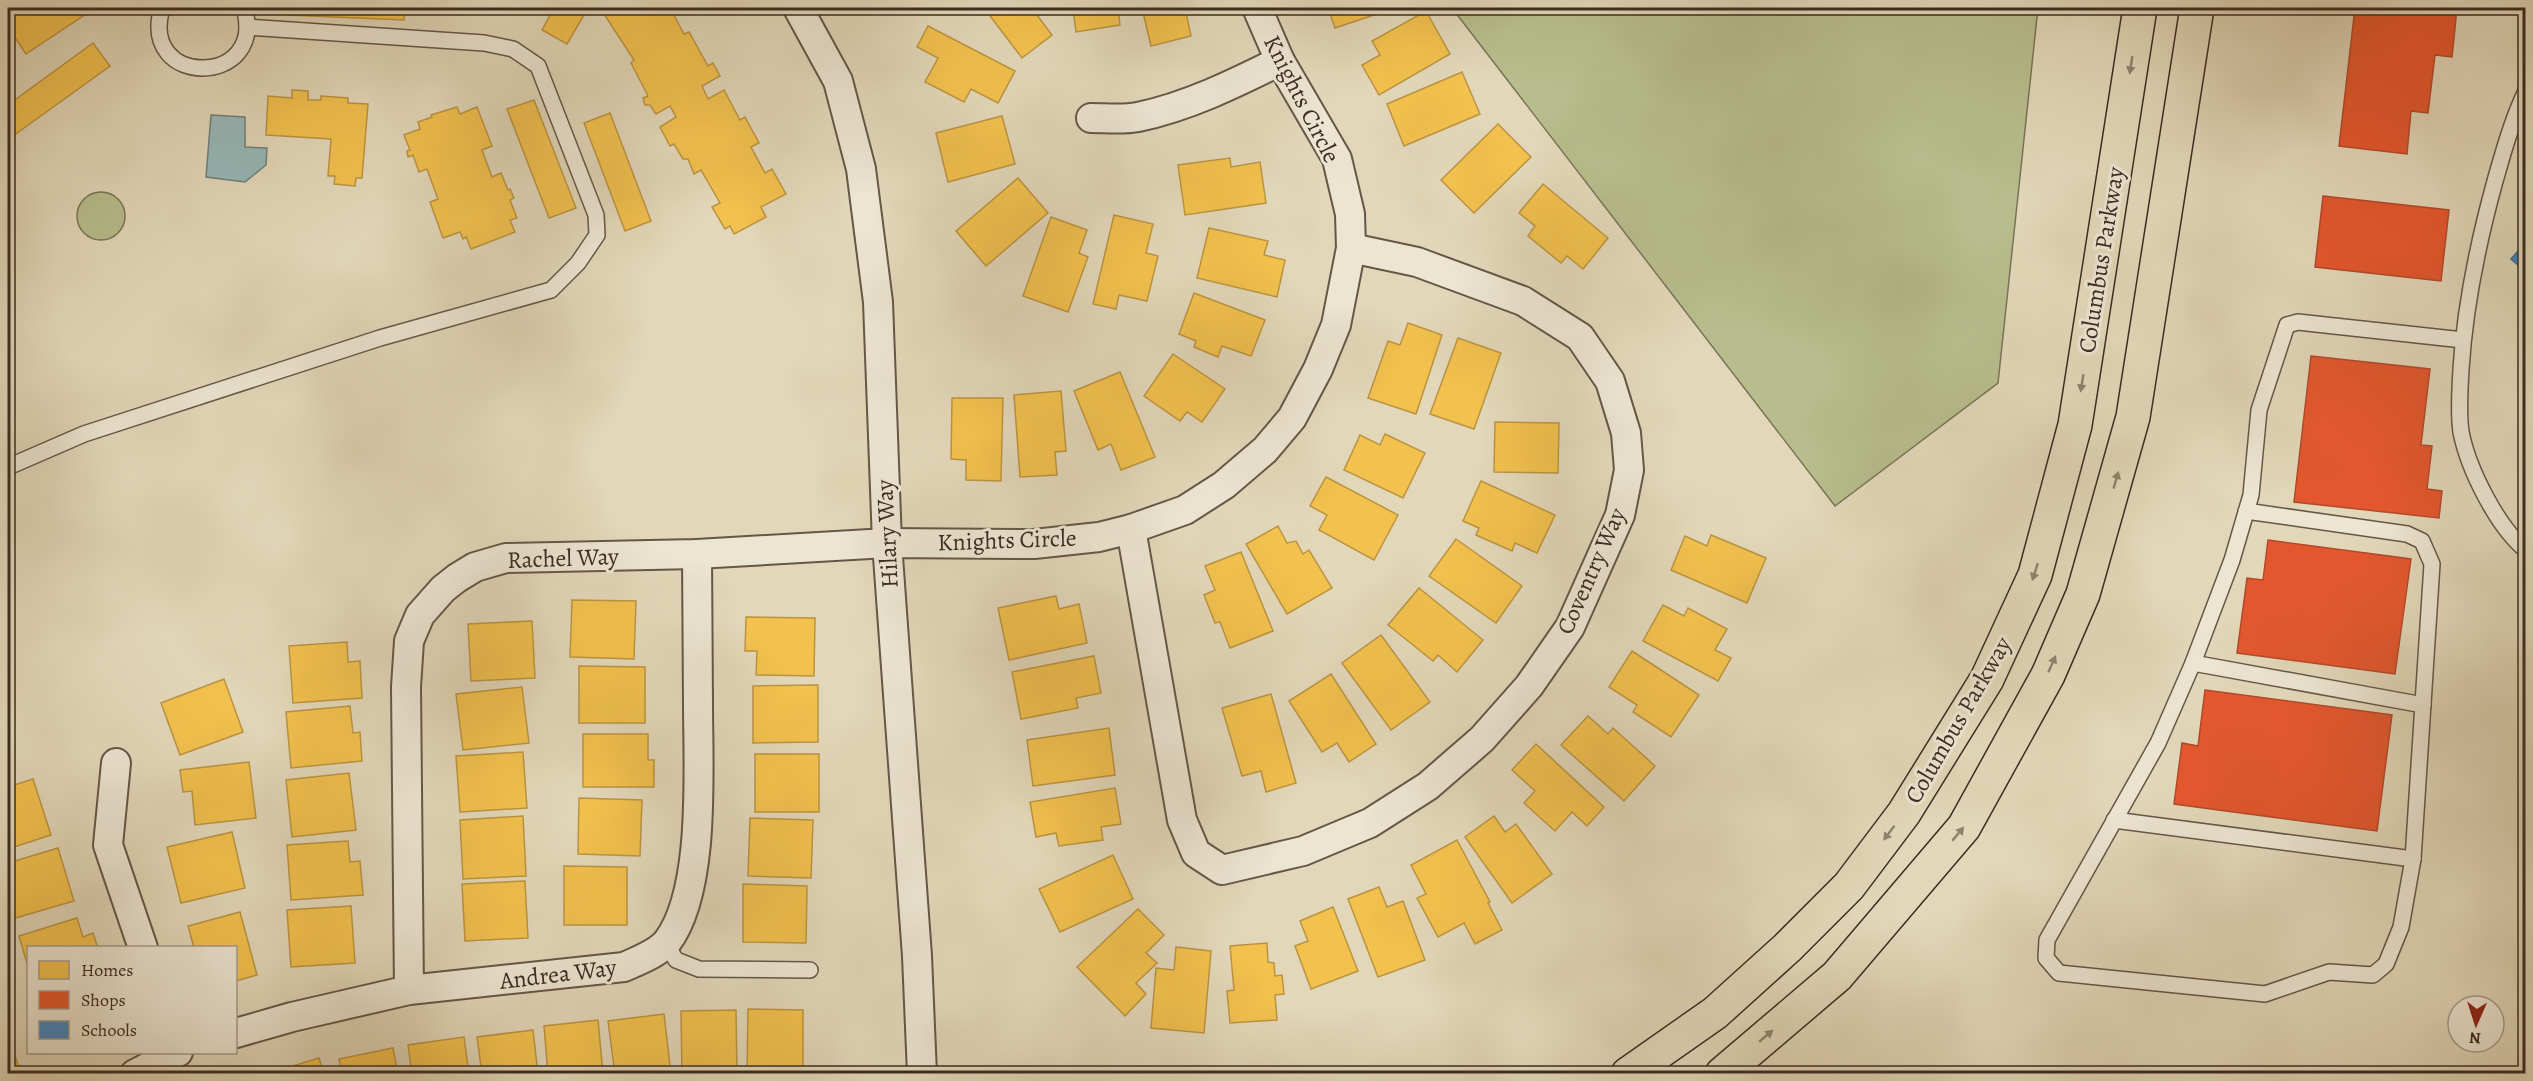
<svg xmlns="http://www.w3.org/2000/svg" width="2533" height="1081" font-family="Alegreya,serif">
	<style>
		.green { fill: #b7bd8c; stroke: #797458; stroke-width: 1.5 }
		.water { fill: #96b8b7; stroke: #72807c; stroke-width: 1.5 }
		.homes { fill: #f2c14e; stroke: #bb9441; stroke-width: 1.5 }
		.shops { fill: #e4572e; stroke: #b14a2b; stroke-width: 1.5 }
		.schools { fill: #3f88c5; stroke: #3e6c94; stroke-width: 1.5 }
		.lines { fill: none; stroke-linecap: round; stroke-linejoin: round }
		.lane-casing { stroke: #655748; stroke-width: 18 }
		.street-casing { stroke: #655748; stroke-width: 32 }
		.primary-casing { stroke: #3b2c23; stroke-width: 36 }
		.lane { stroke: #ece5d2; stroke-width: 15 }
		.street { stroke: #ece5d2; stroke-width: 28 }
		.primary { stroke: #e2d7b9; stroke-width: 33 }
		.oneway { fill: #8e826e }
		.labels { text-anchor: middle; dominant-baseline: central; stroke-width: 6; stroke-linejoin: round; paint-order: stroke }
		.street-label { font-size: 24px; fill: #3b2c23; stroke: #ece5d2 }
	</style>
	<rect width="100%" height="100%" fill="#e2d7b9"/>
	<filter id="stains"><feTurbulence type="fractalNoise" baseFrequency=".00333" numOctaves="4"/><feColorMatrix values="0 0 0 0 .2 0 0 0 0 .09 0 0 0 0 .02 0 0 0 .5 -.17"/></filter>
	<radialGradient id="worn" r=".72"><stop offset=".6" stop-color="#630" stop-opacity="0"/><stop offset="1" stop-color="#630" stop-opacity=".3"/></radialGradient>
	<g class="green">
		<path d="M 1452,8 L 2038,8 L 1998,383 L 1835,506 Z"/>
		<circle cx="101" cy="216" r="24"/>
	</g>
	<path class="water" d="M 211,115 L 245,117 L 245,147 L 267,148 L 266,165 L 245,182 L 206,177 Z"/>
	<g class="homes">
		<path d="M 8,8 L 95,8 L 26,54 L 14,36 L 8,41 Z"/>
		<path d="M 286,8 L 405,8 L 404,20 L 286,15 Z"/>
		<path d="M 554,8 L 588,8 L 567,44 L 542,30 Z"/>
		<path d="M 614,8 L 670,8 L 684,34 L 689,32 L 708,66 L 713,63 L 720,76 L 702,86 L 708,99 L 724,90 L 740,120 L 745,117 L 759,143 L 751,147 L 765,173 L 772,169 L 786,194 L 761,207 L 766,217 L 734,234 L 730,226 L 725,229 L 712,207 L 720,203 L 701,170 L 694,174 L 688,159 L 683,159 L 674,144 L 670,146 L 660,127 L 676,117 L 670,106 L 656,114 L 650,105 L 645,105 L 643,98 L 648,96 L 631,63 L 634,60 L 604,14 Z"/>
		<path d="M 984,8 L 1046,8 L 1037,15 L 1052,35 L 1022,58 Z"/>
		<path d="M 1073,8 L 1118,8 L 1120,25 L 1076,32 Z"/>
		<path d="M 1142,8 L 1185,8 L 1191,36 L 1151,46 Z"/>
		<path d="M 1328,8 L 1395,8 L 1335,28 Z"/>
		<path d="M 1426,11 L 1450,54 L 1379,95 L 1362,65 L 1380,55 L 1372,41 Z"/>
		<path d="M 928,26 L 1015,71 L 998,103 L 971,89 L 964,102 L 925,82 L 938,58 L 917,47 Z"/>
		<path d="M 93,43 L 110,66 L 13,136 L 8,127 L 8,105 Z"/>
		<path d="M 1462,72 L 1480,114 L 1404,146 L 1387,104 Z"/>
		<path d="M 292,90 L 308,91 L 308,100 L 321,100 L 321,96 L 348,98 L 348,103 L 368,104 L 362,178 L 356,178 L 355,186 L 334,184 L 335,176 L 328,176 L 331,139 L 266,135 L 268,96 L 292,98 Z"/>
		<path d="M 534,100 L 576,208 L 549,218 L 507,109 Z"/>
		<path d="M 457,107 L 460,114 L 477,107 L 492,146 L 482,150 L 492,177 L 501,173 L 508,190 L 510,189 L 514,198 L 510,200 L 517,218 L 510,220 L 515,232 L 471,249 L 466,237 L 463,239 L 460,232 L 443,238 L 430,202 L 438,199 L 427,169 L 419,172 L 413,155 L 408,157 L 407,151 L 410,150 L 404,135 L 420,129 L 418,122 L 432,117 L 431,115 Z"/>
		<path d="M 610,113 L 651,221 L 625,231 L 584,123 Z"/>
		<path d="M 1002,116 L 1015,164 L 948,182 L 936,133 Z"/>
		<path d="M 1498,124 L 1531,157 L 1474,213 L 1441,180 Z"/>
		<path d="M 1230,158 L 1231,167 L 1260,162 L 1266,203 L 1185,215 L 1178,165 Z"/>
		<path d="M 1018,178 L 1048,213 L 986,266 L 956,231 Z"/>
		<path d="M 1543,184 L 1608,238 L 1583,269 L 1567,256 L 1561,263 L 1528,236 L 1535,226 L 1519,213 Z"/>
		<path d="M 1114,215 L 1153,224 L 1146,253 L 1158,256 L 1147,301 L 1119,295 L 1116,309 L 1093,304 Z"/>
		<path d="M 1051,217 L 1087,230 L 1079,253 L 1088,257 L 1068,312 L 1023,296 Z"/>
		<path d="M 1209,228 L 1268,241 L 1264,255 L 1285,260 L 1277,297 L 1197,278 Z"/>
		<path d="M 1194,293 L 1265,320 L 1251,356 L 1222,346 L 1218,357 L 1194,347 L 1196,341 L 1179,334 Z"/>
		<path d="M 1408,323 L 1442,335 L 1416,414 L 1368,398 L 1388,341 L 1400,345 Z"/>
		<path d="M 1458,338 L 1501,353 L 1474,429 L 1430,414 Z"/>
		<path d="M 1173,354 L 1225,389 L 1202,422 L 1187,412 L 1180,421 L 1144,396 Z"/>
		<path d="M 1120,372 L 1155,457 L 1121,470 L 1111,444 L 1098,450 L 1074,391 Z"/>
		<path d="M 1061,391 L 1066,451 L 1055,452 L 1057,475 L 1020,477 L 1014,395 Z"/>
		<path d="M 952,398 L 1003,398 L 1001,481 L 966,480 L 966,460 L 951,459 Z"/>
		<path d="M 1495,422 L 1559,423 L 1558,473 L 1494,472 Z"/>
		<path d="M 1385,434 L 1425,453 L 1403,498 L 1344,470 L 1360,435 L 1380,445 Z"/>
		<path d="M 1326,477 L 1398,515 L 1374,560 L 1319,530 L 1327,515 L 1310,506 Z"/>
		<path d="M 1481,481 L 1555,515 L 1537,553 L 1515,543 L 1512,551 L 1476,535 L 1479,528 L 1463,521 Z"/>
		<path d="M 1278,526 L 1287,543 L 1296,541 L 1303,554 L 1309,550 L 1332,588 L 1287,614 L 1246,544 Z"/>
		<path d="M 1711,535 L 1766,558 L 1747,603 L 1671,570 L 1685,536 L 1707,546 Z"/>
		<path d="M 1456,539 L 1522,586 L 1496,623 L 1429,576 Z"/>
		<path d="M 1241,552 L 1273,631 L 1230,648 L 1220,622 L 1215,623 L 1204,595 L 1215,590 L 1205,566 Z"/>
		<path d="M 1419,588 L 1483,640 L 1457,672 L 1438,655 L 1433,661 L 1388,625 Z"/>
		<path d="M 1056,596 L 1059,609 L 1079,604 L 1087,643 L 1009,660 L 998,608 Z"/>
		<path d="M 572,600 L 636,601 L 634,659 L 570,657 Z"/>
		<path d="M 1663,605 L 1684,616 L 1688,608 L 1727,629 L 1715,650 L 1731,658 L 1718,681 L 1643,641 Z"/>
		<path d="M 746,617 L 815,618 L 814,676 L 756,675 L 757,651 L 745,651 Z"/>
		<path d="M 532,621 L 535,678 L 471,681 L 468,624 Z"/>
		<path d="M 1381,635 L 1430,702 L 1391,730 L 1342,663 Z"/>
		<path d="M 347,642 L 348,662 L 360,661 L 362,698 L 293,703 L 289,646 Z"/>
		<path d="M 1632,651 L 1699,695 L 1671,737 L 1633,712 L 1637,705 L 1609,687 Z"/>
		<path d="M 1094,656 L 1101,693 L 1076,698 L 1078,708 L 1021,719 L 1012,672 Z"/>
		<path d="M 579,666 L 645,667 L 645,723 L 579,723 Z"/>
		<path d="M 1331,674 L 1376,744 L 1349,762 L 1337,743 L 1322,752 L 1289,701 Z"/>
		<path d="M 224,679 L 243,732 L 180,755 L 161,703 Z"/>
		<path d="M 818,685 L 818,742 L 753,743 L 753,686 Z"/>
		<path d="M 522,687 L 529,743 L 463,750 L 456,694 Z"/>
		<path d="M 1271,694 L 1296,783 L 1266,792 L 1261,771 L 1242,776 L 1222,708 Z"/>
		<path d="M 350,706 L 353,733 L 360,732 L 362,761 L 291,768 L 286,712 Z"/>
		<path d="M 1588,716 L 1608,734 L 1613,728 L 1655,766 L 1624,801 L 1561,745 Z"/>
		<path d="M 1109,728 L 1115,775 L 1033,786 L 1027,740 Z"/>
		<path d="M 583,734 L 648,734 L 648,760 L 654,760 L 654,787 L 583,787 Z"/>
		<path d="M 1536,744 L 1604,807 L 1587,826 L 1572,812 L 1555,831 L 1524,803 L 1535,791 L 1512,770 Z"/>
		<path d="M 523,752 L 527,808 L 460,812 L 456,756 Z"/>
		<rect x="755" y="754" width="64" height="58"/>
		<path d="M 249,762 L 256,818 L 195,825 L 192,791 L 183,792 L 180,770 Z"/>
		<path d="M 349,773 L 356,830 L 292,837 L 286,780 Z"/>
		<path d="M 33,779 L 51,835 L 8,849 L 8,787 Z"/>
		<path d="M 1115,788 L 1121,824 L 1101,827 L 1103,840 L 1059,846 L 1056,833 L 1036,837 L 1030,802 Z"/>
		<path d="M 579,798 L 642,800 L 640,856 L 578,854 Z"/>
		<path d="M 523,816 L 526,876 L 463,879 L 460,820 Z"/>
		<path d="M 1494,816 L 1505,832 L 1516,824 L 1552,874 L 1512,903 L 1465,837 Z"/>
		<path d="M 750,818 L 813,820 L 811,878 L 748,876 Z"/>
		<path d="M 232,832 L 245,888 L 181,903 L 167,847 Z"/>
		<path d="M 1457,840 L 1490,902 L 1488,903 L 1502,930 L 1475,944 L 1464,923 L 1438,937 L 1417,898 L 1426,894 L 1411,865 Z"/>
		<path d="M 348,841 L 350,862 L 360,861 L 363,895 L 291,900 L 287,845 Z"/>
		<path d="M 58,848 L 74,901 L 12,919 L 8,905 L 8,863 Z"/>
		<path d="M 1113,855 L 1133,899 L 1060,932 L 1039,889 Z"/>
		<path d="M 564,866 L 627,867 L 627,925 L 564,925 Z"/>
		<path d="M 525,881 L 528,938 L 465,941 L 462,884 Z"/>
		<path d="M 743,884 L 807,886 L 806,943 L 743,942 Z"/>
		<path d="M 1379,887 L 1387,907 L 1403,901 L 1425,960 L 1378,977 L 1348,899 Z"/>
		<path d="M 351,906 L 355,963 L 291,967 L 287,910 Z"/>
		<path d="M 1333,907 L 1358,971 L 1311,989 L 1295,946 L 1308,941 L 1300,921 Z"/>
		<path d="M 1138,909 L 1164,935 L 1146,953 L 1157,963 L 1136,983 L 1146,994 L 1125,1016 L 1077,967 Z"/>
		<path d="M 240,912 L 257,975 L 236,981 L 236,948 L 194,948 L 188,926 Z"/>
		<path d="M 77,918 L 83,937 L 93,933 L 98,948 L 28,948 L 28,967 L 19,936 Z"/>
		<path d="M 1267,943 L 1268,962 L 1274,963 L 1275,976 L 1282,975 L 1284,994 L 1275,995 L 1277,1020 L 1230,1023 L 1227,991 L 1234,990 L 1230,946 Z"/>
		<path d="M 1176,947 L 1211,951 L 1204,1033 L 1151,1028 L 1156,968 L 1174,970 Z"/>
		<path d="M 748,1009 L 803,1010 L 803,1074 L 747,1074 Z"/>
		<path d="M 736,1010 L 737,1074 L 682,1074 L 681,1011 Z"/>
		<path d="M 664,1014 L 671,1074 L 615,1074 L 608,1021 Z"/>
		<path d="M 598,1020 L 603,1074 L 548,1074 L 544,1026 Z"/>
		<path d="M 533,1030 L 538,1074 L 482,1074 L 477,1037 Z"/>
		<path d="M 8,1034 L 21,1074 L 8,1074 Z"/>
		<path d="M 464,1037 L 469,1074 L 412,1074 L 408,1045 Z"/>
		<path d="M 393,1048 L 398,1074 L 342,1074 L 339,1059 Z"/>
		<path d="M 319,1058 L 324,1074 L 267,1074 Z"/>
	</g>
	<g class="shops">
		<path d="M 2355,8 L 2457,8 L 2452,57 L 2435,55 L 2428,113 L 2411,111 L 2407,154 L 2339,146 Z"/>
		<path d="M 2323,196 L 2449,210 L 2441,281 L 2315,267 Z"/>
		<path d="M 2311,356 L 2430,369 L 2421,445 L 2432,446 L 2427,489 L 2442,491 L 2439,518 L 2294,502 Z"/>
		<path d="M 2268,540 L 2411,559 L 2395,674 L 2237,653 L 2247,578 L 2263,580 Z"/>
		<path d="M 2205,690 L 2392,715 L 2377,831 L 2174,804 L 2182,743 L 2198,746 Z"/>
	</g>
	<path class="schools" d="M 2526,242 L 2526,272 L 2511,259 Z"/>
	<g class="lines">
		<g class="lane-casing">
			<g id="lane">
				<path d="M 162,8 C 138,89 268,87 244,8"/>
				<path d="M 2526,91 C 2512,120 2504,150 2495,181 C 2478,243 2465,304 2461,369 C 2460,390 2458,411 2461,432 C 2468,468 2497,527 2526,550"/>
				<path d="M 8,467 L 84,434 L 380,338 L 551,290 L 578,263 L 597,235 L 596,215 L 538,66 L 513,49 L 484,43 L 247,27"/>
				<path d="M 2246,511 L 2407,534 L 2422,541 L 2432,564 L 2413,859 L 2401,927 L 2386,964 L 2373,975 L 2329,972 L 2265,994 L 2059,973 L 2046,958 L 2047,940 L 2158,743 L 2193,663 L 2232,560 L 2251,495 L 2259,410 L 2287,325 L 2298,322 L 2316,324 L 2463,340"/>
				<path d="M 2193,663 L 2423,705"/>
				<path d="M 2114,820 L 2413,859"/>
				<path d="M 666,944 L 676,960 L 699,969 L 810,970"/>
			</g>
		</g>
		<g class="street-casing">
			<g id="street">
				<path d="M 798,8 L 838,81 L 861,169 L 878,302 L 887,543 L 917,956 L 922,1074"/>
				<path d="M 1091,118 C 1106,118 1123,120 1138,117 C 1187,107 1236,83 1280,61"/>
				<path d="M 1131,529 L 1182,820 L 1196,853 L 1222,870 L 1303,851 L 1370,823 L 1428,786 L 1482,739 L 1529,686 L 1570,627 L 1620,515 L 1629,470 L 1626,433 L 1610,381 L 1580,337 L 1523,301 L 1417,262 L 1351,248"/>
				<path d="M 116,763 L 108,845 L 143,948"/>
				<path d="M 409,990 L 406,687 L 409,641 L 420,615 L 443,589 L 457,578 L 475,567 L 506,558 L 697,554 L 887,543 L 1034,544 L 1099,537 L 1131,529 L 1185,510 L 1224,485 L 1265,450 L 1292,418 L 1318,369 L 1336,325 L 1351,248 L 1350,214 L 1337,159 L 1280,61 L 1257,8"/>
				<path d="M 236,1033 L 292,1017 L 409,990 L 624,967 C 637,961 657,954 667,942 C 706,891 698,768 698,705 C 698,655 697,605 697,554"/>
				<path d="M 135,1074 L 178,1052"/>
			</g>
		</g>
		<g class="primary-casing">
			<g id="primary">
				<path d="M 1628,1074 L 1715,1013 L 1787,948 L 1849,886 L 1904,813 L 1987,679 L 2035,575 L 2075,425 L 2140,8"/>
				<path d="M 1722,1074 L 1837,976 L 1964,827 L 2048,675 L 2083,594 L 2133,417 L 2197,8"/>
			</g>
		</g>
		<use href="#lane" class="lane"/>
		<use href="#street" class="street"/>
		<use href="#primary" class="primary"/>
	</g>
	<defs><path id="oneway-solid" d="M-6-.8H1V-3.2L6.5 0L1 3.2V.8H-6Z" transform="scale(1.5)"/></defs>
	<g class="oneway">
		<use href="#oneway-solid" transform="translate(2131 65) rotate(99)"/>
		<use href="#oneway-solid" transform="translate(2082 383) rotate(99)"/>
		<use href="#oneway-solid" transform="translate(2116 480) rotate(-74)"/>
		<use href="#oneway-solid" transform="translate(2035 572) rotate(108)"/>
		<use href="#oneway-solid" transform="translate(2052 664) rotate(-66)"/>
		<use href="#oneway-solid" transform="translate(1889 833) rotate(127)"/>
		<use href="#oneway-solid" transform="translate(1958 834) rotate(-50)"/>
		<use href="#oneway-solid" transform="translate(1766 1036) rotate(-40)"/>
	</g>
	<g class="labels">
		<g class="street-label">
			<text transform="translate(1302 99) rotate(63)">Knights Circle</text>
			<text transform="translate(2101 260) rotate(-81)">Columbus Parkway</text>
			<text transform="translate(887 534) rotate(-93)">Hilary Way</text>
			<text transform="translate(1007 540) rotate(-2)">Knights Circle</text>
			<text transform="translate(563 558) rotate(-2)">Rachel Way</text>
			<text transform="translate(1591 571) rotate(-66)">Coventry Way</text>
			<text transform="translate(1958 720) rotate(-60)">Columbus Parkway</text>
			<text transform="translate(558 974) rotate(-7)">Andrea Way</text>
		</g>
	</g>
	<rect width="2533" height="1081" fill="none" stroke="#e2d7b9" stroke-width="30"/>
	<rect x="9" y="9" width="2515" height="1063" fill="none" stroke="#3b2c23" stroke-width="3"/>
	<rect x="15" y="15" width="2503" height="1051" fill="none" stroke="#3b2c23" stroke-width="1.5"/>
	<rect x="27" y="946" width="210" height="108" fill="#ece5d2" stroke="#a59b8c" stroke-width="1.5"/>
	<rect x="39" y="961" width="30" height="18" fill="#f2c14e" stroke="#a59b8c" stroke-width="1.5"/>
	<text x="81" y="976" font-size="18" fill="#3b2c23">Homes</text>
	<rect x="39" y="991" width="30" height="18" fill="#e4572e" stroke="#a59b8c" stroke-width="1.5"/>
	<text x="81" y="1006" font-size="18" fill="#3b2c23">Shops</text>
	<rect x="39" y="1021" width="30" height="18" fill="#3f88c5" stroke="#a59b8c" stroke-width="1.5"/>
	<text x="81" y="1036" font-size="18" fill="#3b2c23">Schools</text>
	<g transform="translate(2476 1024) rotate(183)"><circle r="28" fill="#ece5d2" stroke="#a59b8c" stroke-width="1.5"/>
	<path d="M0-4.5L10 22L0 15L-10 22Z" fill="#8f2418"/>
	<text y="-9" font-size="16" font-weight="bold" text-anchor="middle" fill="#3b2c23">N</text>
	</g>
	<rect width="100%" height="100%" filter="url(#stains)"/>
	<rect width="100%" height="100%" fill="url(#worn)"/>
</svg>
